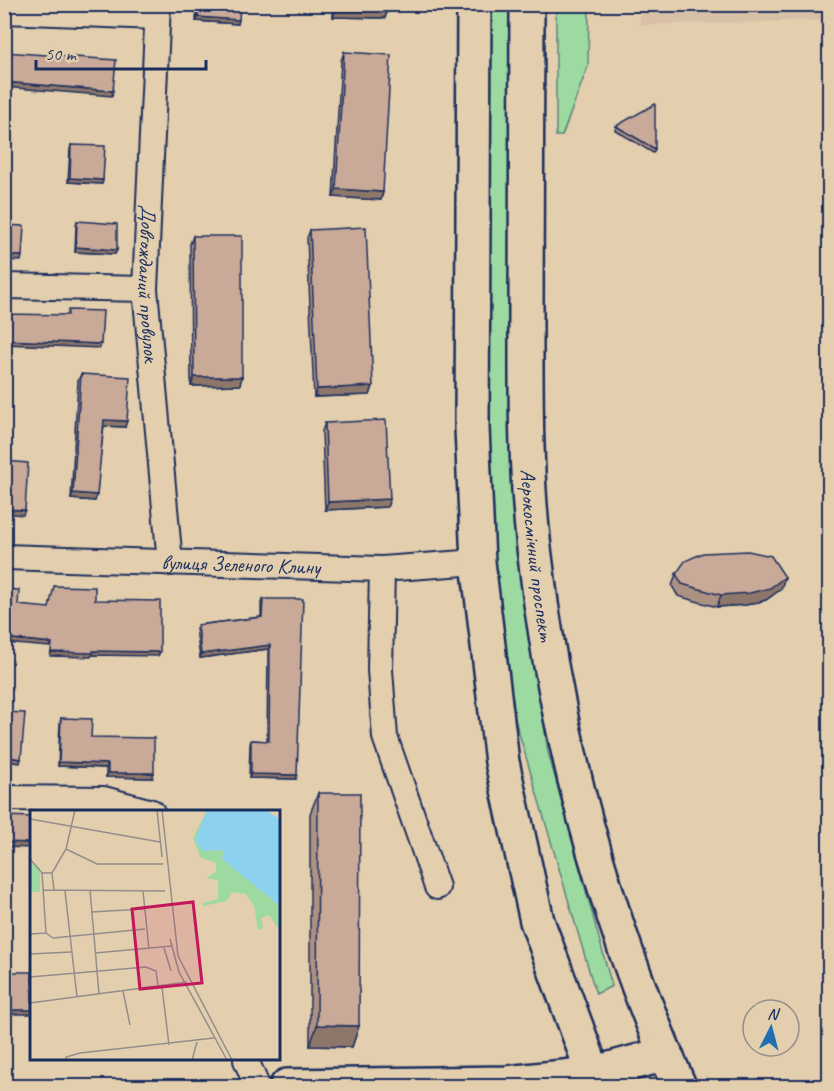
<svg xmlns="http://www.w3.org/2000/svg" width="834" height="1091" font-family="Caveat,sans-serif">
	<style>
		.built { fill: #d7c0a6 }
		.green { fill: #9ddaa1; stroke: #5c8480; stroke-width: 1.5 }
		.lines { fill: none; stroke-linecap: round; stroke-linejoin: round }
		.street-casing { stroke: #1b2f5e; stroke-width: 28 }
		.secondary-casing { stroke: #1b2f5e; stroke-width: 38 }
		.primary-casing { stroke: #1b2f5e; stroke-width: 38 }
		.street { stroke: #e3cead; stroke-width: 24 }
		.secondary { stroke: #e3cead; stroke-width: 33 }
		.primary { stroke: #e3cead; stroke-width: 33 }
		.wall { fill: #ad9183; stroke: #1b2f5e; stroke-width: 1.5 }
		.shaded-wall { fill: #8d766a; stroke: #1b2f5e; stroke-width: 1.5 }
		.building { fill: #c9a998; stroke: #1b2f5e; stroke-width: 1.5 }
		.labels { text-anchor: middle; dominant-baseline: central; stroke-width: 6; stroke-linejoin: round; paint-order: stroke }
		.street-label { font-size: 21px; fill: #1b2f5e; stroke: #e3cead }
		.inset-road { fill: none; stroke: #938e8d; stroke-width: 1.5 }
		.view { fill: #c2185b; fill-opacity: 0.15; stroke: #c2185b; stroke-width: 3 }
		.inset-edge { fill: none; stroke: #1b2f5e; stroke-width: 3 }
	</style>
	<rect width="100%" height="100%" fill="#e3cead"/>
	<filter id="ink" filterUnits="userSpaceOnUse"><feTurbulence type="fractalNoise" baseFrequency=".0167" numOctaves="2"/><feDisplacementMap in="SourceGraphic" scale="12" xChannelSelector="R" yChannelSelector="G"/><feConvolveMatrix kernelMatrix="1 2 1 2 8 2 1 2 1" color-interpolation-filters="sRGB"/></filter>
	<g filter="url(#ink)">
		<path class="built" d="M 640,5 L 829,5 L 829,20 L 640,25 Z"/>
		<g class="green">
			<path d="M 514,4 L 533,655 L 548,752 L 612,986 L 596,994 L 503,679 L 489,513 L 485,5 Z"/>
			<path d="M 556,5 L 589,5 L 588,66 L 562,136 L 556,136 Z"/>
		</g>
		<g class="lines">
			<g class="street-casing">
				<g id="street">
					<path id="s1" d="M 158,4 L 145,289 L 170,563"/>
					<path d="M 4,11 L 157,17"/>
					<path d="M 4,286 L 145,289"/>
					<path id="s2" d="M 4,557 L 382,569 L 478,562"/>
					<path d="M 382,569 L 380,670 L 385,737 L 437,887"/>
					<path d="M 4,798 L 104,799 L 152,812"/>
					<path d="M 246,1060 L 257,1086"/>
				</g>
			</g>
			<g class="secondary-casing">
				<path id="secondary" d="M 287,1086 L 507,1083 L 592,1074"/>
			</g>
			<g class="primary-casing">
				<g id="primary">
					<path d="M 474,4 L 472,428 L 478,562 L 502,762 L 537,921 L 598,1086"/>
					<path id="s3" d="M 527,4 C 526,108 526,212 526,315 C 526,392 525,471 534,548 C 555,736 603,913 679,1086"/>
					<path d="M 592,1074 L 665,1054"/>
				</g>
			</g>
			<use href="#street" class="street"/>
			<use href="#secondary" class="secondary"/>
			<use href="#primary" class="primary"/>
		</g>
		<g class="wall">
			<path d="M 197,4 L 240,4 L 238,24 L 196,21 Z"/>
			<path d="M 333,4 L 389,4 L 385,18 L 333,17 Z"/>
			<path d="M 344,52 L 383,192 L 381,200 L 333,197 L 341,61 Z"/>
			<path d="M 616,126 L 655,149 L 653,153 L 615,130 Z"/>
			<path d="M 71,145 L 103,180 L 102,184 L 68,182 L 70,149 Z"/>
			<path d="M 77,221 L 117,250 L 115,254 L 75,252 L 76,225 Z"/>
			<path d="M 310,230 L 373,386 L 370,395 L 314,397 L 307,238 Z"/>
			<path d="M 193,236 L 240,385 L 191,386 L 190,244 Z"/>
			<path d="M 81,374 L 125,427 L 104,426 L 95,501 L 71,499 L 78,381 Z"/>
			<path d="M 325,423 L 390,499 L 387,507 L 325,510 L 322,431 Z"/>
			<path d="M 676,574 L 781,589 L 766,600 L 746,605 L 717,607 L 678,596 L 672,586 Z"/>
			<path d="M 263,599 L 296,779 L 249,778 L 250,744 L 251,740 L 267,741 L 268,649 L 200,658 L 196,629 L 198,625 L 261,617 L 261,603 Z"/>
			<path d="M 61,718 L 91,737 L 152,778 L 106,777 L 106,768 L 58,766 L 60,723 Z"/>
			<path d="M 318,793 L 359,1026 L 352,1047 L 310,1046 L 310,814 Z"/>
		</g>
		<g class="shaded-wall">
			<path d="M 338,4 L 389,4 L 385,18 L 333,17 Z"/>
			<path d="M 198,17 L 239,20 L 238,24 L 196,21 Z"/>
			<path d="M 4,82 L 113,91 L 112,96 L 4,87 Z"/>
			<path d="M 70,178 L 103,180 L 102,184 L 68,182 Z"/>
			<path d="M 336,189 L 383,192 L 381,200 L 333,197 Z"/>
			<path d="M 76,247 L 117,250 L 115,254 L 75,252 Z"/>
			<path d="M 4,255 L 22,256 L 21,261 L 4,260 Z"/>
			<path d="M 6,340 L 101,344 L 100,348 L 4,344 Z"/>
			<path d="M 194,377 L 242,377 L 240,385 L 191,386 Z"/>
			<path d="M 373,386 L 370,395 L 314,397 L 317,389 Z"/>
			<path d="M 104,420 L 127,421 L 125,427 L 102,426 Z"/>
			<path d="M 73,493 L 97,495 L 95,501 L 71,499 Z"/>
			<path d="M 390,499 L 387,507 L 325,510 L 328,502 Z"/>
			<path d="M 4,509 L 25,510 L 23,515 L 4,513 Z"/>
			<path d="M 785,577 L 781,589 L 766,600 L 746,605 L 717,607 L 721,595 Z"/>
			<path d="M 4,638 L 52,643 L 50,647 L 4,643 Z"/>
			<path d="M 270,645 L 268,649 L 200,658 L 201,654 Z"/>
			<path d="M 93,651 L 160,652 L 158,656 L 92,655 L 91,657 L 50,656 L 51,652 Z"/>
			<path d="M 4,756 L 21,759 L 20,763 L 4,761 Z"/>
			<path d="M 59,762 L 108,764 L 106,768 L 58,766 Z"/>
			<path d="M 108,773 L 154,773 L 152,778 L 106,777 Z"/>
			<path d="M 251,774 L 297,775 L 296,779 L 249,778 Z"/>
			<path d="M 4,842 L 32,843 L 32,848 L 4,847 Z"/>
			<path d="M 5,1010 L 32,1010 L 32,1014 L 4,1014 Z"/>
			<path d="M 317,1025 L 359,1026 L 352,1047 L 310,1046 Z"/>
		</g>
		<g class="building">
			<path d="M 199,4 L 240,4 L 239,20 L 198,17 Z"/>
			<path d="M 4,52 L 116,60 L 113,91 L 4,82 Z"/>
			<path d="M 344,52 L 391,55 L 383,192 L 336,189 Z"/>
			<path d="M 655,104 L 655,149 L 616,126 Z"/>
			<path d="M 71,145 L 105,146 L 103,180 L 70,178 Z"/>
			<path d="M 77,221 L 117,224 L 117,250 L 76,247 Z"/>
			<path d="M 4,225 L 24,226 L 22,256 L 4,255 Z"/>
			<path d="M 366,227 L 373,386 L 317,389 L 310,230 Z"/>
			<path d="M 193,236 L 242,236 L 242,377 L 194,377 Z"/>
			<path d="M 68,310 L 103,311 L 101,344 L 6,340 L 4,314 L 68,315 Z"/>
			<path d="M 81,374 L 130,377 L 127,421 L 104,420 L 97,495 L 73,493 Z"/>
			<path d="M 386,420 L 390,499 L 328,502 L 325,423 Z"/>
			<path d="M 4,461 L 28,463 L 25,510 L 4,509 Z"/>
			<path d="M 748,551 L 771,556 L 785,577 L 770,588 L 750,593 L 721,595 L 682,584 L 676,574 L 685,561 L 703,553 Z"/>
			<path d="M 54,586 L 95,587 L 95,600 L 160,601 L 160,652 L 93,651 L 93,653 L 51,652 L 52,643 L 4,638 L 4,589 L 19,590 L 18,605 L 49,608 Z"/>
			<path d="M 263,599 L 303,599 L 297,775 L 251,774 L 251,740 L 269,741 L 270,645 L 201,654 L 198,625 L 262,617 Z"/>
			<path d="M 4,712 L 25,713 L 21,759 L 4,756 Z"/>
			<path d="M 61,718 L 92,719 L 91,737 L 154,738 L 154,773 L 108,773 L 108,764 L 59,762 Z"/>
			<path d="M 318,793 L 360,793 L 359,1026 L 317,1025 Z"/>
			<path d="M 4,816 L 32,817 L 32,843 L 4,842 Z"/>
			<path d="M 4,972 L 32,972 L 32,1010 L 5,1010 Z"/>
		</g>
	</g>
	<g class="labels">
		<g class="street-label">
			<text stroke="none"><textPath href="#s1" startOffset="280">Довгожданий провулок</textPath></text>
			<text stroke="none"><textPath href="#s3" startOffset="552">Аерокосмічний проспект</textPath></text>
			<text stroke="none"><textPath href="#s2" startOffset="237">вулиця Зеленого Клину</textPath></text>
		</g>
	</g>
	<g transform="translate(30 810)">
		<rect width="250" height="250" fill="#e3cead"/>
		<path d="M 177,0 L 173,41 L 194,40 L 192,49 L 250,96 L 250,121 L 239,105 L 231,108 L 233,118 L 228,120 L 224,96 L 216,84 L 202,82 L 197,91 L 173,96 L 173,93 L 188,89 L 188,70 L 176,68 L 186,62 L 186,53 L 170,47 L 163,28 ZM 0,52 L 10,58 L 10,82 L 0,82 Z" fill="#9ddaa1"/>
		<path d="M 177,0 L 235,0 L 250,9 L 250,96 L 192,49 L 194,40 L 173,41 L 165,30 Z" fill="#8cd2ee"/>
		<path class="inset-road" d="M 127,0 L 132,47M 132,0 L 148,146 L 202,250M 0,9 L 130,32M 36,39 L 67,54 L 133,54M 0,49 L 12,63 L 22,63M 12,63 L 16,123M 13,80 L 135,81M 24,80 L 22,63 L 36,39 L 45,0M 60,80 L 69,184M 35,81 L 47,187M 113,81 L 119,139M 61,102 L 114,99M 0,124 L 16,123 L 23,128 L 115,119M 140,129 L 149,162 L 197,250M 134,138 L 141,161M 65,143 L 142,136M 0,144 L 41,142M 0,167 L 116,157 L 126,161 L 128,175M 132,177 L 139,235M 93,181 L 100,215M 0,193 L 157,172M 36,250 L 36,247 L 50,243 L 184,228M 162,250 L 167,232"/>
		<path class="view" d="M 163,92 L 172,173 L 110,179 L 102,99 Z"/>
		<rect width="250" height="250" class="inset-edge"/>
	</g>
	<rect width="834" height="1091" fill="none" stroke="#e3cead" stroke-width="24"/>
	<rect x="12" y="12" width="810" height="1067" fill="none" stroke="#1b2f5e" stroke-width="2" filter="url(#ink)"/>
	<g transform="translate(771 1028) rotate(6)"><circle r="28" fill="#e3cead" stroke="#938e8d" stroke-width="1.5"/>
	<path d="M0-4.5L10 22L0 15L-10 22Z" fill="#1f6fb2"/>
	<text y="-9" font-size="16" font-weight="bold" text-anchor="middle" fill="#1b2f5e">N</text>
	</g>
	<path d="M36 60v9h170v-9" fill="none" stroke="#1b2f5e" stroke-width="3"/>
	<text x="45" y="60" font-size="18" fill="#1b2f5e" stroke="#e3cead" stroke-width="4.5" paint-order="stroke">50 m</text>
</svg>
